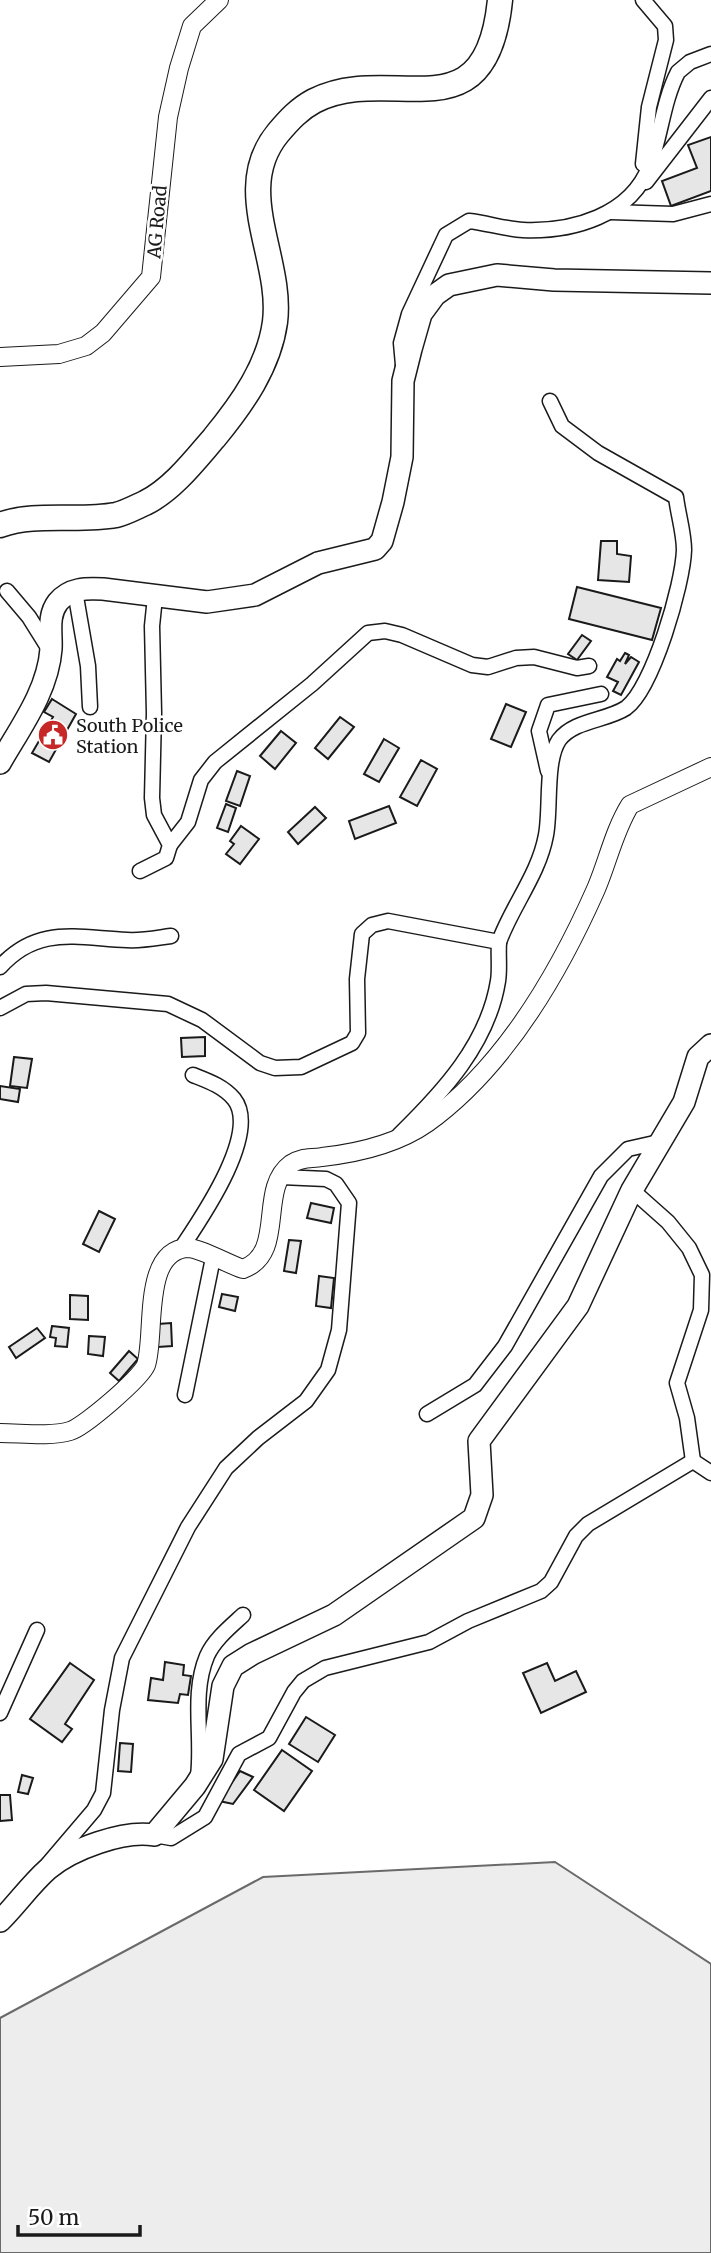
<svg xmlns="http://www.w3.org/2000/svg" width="711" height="2253" font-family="Merriweather,serif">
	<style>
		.green { fill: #ededed; stroke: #6a6a6a; stroke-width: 2 }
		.building { fill: #e6e6e6; stroke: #1a1a1a; stroke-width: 2 }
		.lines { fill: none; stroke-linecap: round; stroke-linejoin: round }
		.minor-casing { stroke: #1a1a1a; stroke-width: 17 }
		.tertiary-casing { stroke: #1a1a1a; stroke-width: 20 }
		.secondary-casing { stroke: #1a1a1a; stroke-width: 24 }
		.trunk-casing { stroke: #1a1a1a; stroke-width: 27 }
		.minor { stroke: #fff; stroke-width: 14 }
		.tertiary { stroke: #fff; stroke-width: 18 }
		.secondary { stroke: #fff; stroke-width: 21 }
		.trunk { stroke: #fff; stroke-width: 24 }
		.labels { text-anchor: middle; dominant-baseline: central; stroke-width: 5; stroke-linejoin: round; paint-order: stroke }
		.street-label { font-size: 18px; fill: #1a1a1a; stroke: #fff }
		.poi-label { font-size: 18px; fill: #1a1a1a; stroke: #fff; text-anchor: start }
	</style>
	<rect width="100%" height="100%" fill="#fff"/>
	<path class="green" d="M 555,1862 L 711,1964 L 711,2253 L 0,2253 L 0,2018 L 263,1877 Z"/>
	<g class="building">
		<path d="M 711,137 L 711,191 L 671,206 L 662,181 L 697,168 L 688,145 Z"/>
		<path d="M 601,541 L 617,541 L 617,554 L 631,556 L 629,582 L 598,580 Z"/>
		<path d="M 577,587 L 661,608 L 652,640 L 569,619 Z"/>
		<path d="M 582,635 L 591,641 L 577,660 L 568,654 Z"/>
		<path d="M 625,653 L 629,655 L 625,664 L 631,657 L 639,662 L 621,695 L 613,691 L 618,682 L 607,677 L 617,659 L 620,661 Z"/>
		<path d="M 52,699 L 76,714 L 49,762 L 32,753 L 53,717 L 44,712 Z"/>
		<path d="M 506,704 L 526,712 L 511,747 L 491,739 Z"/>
		<path d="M 340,717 L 354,727 L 328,759 L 315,748 Z"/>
		<path d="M 281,731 L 296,743 L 275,769 L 260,756 Z"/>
		<path d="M 384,739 L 399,748 L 379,782 L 364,774 Z"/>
		<path d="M 421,760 L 437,769 L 417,806 L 400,797 Z"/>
		<path d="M 237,771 L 250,776 L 240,806 L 226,801 Z"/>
		<path d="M 226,804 L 236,808 L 228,832 L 217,828 Z"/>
		<path d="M 389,806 L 396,823 L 355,839 L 349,821 Z"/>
		<path d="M 315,807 L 326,818 L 298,844 L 288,832 Z"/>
		<path d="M 241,826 L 259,839 L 240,864 L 226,854 L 234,844 L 230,841 Z"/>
		<path d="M 205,1037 L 205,1056 L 182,1057 L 181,1038 Z"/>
		<path d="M 14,1057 L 32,1059 L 27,1088 L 10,1086 Z"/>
		<path d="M 0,1086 L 20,1089 L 18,1102 L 0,1099 Z"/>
		<path d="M 311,1203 L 334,1208 L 331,1223 L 307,1218 Z"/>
		<path d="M 99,1211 L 115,1219 L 99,1252 L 83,1244 Z"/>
		<path d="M 289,1240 L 301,1241 L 296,1273 L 284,1271 Z"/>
		<path d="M 319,1276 L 334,1278 L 331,1308 L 316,1306 Z"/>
		<path d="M 222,1294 L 238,1297 L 235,1311 L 219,1307 Z"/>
		<path d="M 70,1295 L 88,1296 L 88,1320 L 70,1319 Z"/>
		<path d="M 171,1323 L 172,1346 L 158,1347 L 158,1324 Z"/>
		<path d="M 52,1326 L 69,1328 L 67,1347 L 55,1346 L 56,1338 L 50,1337 Z"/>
		<path d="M 37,1328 L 45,1338 L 16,1358 L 9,1347 Z"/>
		<path d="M 89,1336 L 105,1337 L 103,1356 L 88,1354 Z"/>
		<path d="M 129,1351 L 138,1359 L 119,1381 L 110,1373 Z"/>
		<path d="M 165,1662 L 184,1665 L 183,1675 L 191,1676 L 188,1695 L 180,1694 L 178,1703 L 148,1700 L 151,1678 L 163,1680 Z"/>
		<path d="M 70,1663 L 94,1680 L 65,1724 L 72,1729 L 62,1742 L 30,1719 Z"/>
		<path d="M 547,1663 L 555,1681 L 576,1671 L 586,1692 L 541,1713 L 523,1673 Z"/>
		<path d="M 306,1717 L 335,1735 L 318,1762 L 289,1744 Z"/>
		<path d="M 120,1743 L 133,1744 L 131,1772 L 118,1771 Z"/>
		<path d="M 282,1750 L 312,1771 L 284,1811 L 254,1790 Z"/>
		<path d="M 240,1771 L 253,1777 L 233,1804 L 219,1801 Z"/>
		<path d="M 22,1775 L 33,1778 L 28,1794 L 18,1792 Z"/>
		<path d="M 0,1795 L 10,1795 L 12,1820 L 0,1821 Z"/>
	</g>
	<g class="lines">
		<g class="minor-casing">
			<g id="minor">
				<path d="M 643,164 L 649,107 L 666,40 L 665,26 L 643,0"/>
				<path d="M 646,182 L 711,98"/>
				<path d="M 611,212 L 673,214 L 711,204"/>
				<path d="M 403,365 L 401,343 L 409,314 L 446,235 L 469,221 C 487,223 505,229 523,230 C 572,232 631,216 650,165 C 661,135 663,101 678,72 L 690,62 L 711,54"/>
				<path d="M 7,591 L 29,617 L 49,649"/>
				<path d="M 75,591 L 88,666 L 90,707"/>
				<path d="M 548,771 L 539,731 L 548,705 L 601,694"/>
				<path d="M 170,845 L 188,822 L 201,780 L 215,762 L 312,684 L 368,633 L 385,631 L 402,635 L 472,665 L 488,667 L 516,658 L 534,657 L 577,668 L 589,666"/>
				<path d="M 140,871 L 166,858 L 170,845 L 154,815 L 152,798 L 154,713 L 152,626 L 155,597"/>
				<path d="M 499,942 C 512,906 539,874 546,835 C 551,809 545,761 559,740 C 574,720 606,721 626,708 C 653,688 683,584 684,550 C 684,533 678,514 676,497 L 598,453 L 562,426 L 550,401"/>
				<path d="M 0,967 C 38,925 77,938 127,940 C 142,941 156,938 171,936"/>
				<path d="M 0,1008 L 26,994 L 46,993 L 168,1004 L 202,1020 L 260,1063 L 275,1068 L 301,1067 L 352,1043 L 358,1033 L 357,979 L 362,934 L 372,925 L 388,921 L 499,942 C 498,955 500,969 498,981 C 488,1044 442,1093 399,1135"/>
				<path d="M 632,1190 L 668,1222 L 689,1248 L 702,1275 L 701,1310 L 677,1383 L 687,1418 L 693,1461"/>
				<path d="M 180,1250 C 200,1220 261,1133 234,1099 C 223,1086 208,1081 193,1075"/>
				<path d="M 185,1395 L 213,1258"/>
				<path d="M 427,1414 L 475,1385 L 505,1346 L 601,1176 L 628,1149 L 659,1142"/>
				<path d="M 0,1713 L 37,1630"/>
				<path d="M 198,1776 C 203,1737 191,1694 207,1656 C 214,1640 230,1627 243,1615"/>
				<path d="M 154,1835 L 171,1838 L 205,1817 L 239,1754 L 269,1738 L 294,1692 L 303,1681 L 325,1668 L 429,1642 L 468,1621 L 541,1591 L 551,1582 L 576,1536 L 588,1524 L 693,1461 L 711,1473"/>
				<path d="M 48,1864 L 94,1810 L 103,1793 L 112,1710 L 122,1658 L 188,1527 L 226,1468 L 258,1438 L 306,1401 L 328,1370 L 339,1330 L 349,1203 L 336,1184 L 326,1179 L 281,1177"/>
			</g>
		</g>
		<g class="tertiary-casing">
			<g id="tertiary">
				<path d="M 0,357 L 59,354 L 86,346 L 103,333 L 151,277 L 168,117 L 179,68 L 192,26 L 219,0"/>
				<path d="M 0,1433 C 22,1433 49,1437 70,1431 C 84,1427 141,1378 146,1365 C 156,1336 141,1250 188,1248 C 200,1248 230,1265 243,1269 C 287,1253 257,1189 291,1164 C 301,1157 311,1159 322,1157 C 358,1153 397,1144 427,1123 C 505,1067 558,975 596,889 C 608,861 614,831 630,805 L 711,767"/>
			</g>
		</g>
		<g class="secondary-casing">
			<g id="secondary">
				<path d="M 0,763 C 20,728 48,691 51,649 C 52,634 47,616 58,602 C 70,588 86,588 103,589 L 207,602 L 255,595 L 318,563 L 375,549 L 382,541 L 393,502 L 402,457 L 403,381 L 411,349 L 421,314 L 435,295 L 449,285 L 497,275 L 554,280 L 711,283"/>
				<path d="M 0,1921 C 17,1904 30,1885 48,1869 C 72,1849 123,1830 154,1835 L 195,1786 L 212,1759 L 223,1686 L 233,1666 L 252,1654 L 334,1615 L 474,1518 L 482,1495 L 479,1441 L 578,1306 L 632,1190 L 684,1102 L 698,1057 L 711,1045"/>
			</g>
		</g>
		<g class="trunk-casing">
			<path id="trunk" d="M 0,525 C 36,512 78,522 116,515 C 125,513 136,507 145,503 C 172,490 195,460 214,438 C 242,404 269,366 275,322 C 283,258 231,190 278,133 C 289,120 299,109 314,101 C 392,61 486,141 500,0"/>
		</g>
		<use href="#minor" class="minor"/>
		<use href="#tertiary" class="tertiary"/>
		<use href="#secondary" class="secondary"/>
		<use href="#trunk" class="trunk"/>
	</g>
	<defs>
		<g id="civic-disc" transform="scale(1.575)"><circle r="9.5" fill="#c62828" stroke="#fff"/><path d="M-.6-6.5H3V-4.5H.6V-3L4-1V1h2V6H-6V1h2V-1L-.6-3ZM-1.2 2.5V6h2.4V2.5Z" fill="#fff"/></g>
	</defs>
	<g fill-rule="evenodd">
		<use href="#civic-disc" x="53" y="735"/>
	</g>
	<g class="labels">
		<g class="street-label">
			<text transform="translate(157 222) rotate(-85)">AG Road</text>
		</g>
		<g class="poi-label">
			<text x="76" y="725">South Police<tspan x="76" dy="21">Station</tspan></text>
		</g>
	</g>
	<path d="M18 2225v10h122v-10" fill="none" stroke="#1a1a1a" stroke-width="3.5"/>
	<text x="28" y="2225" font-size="21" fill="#1a1a1a" stroke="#ffffff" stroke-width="5" paint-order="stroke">50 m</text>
</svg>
